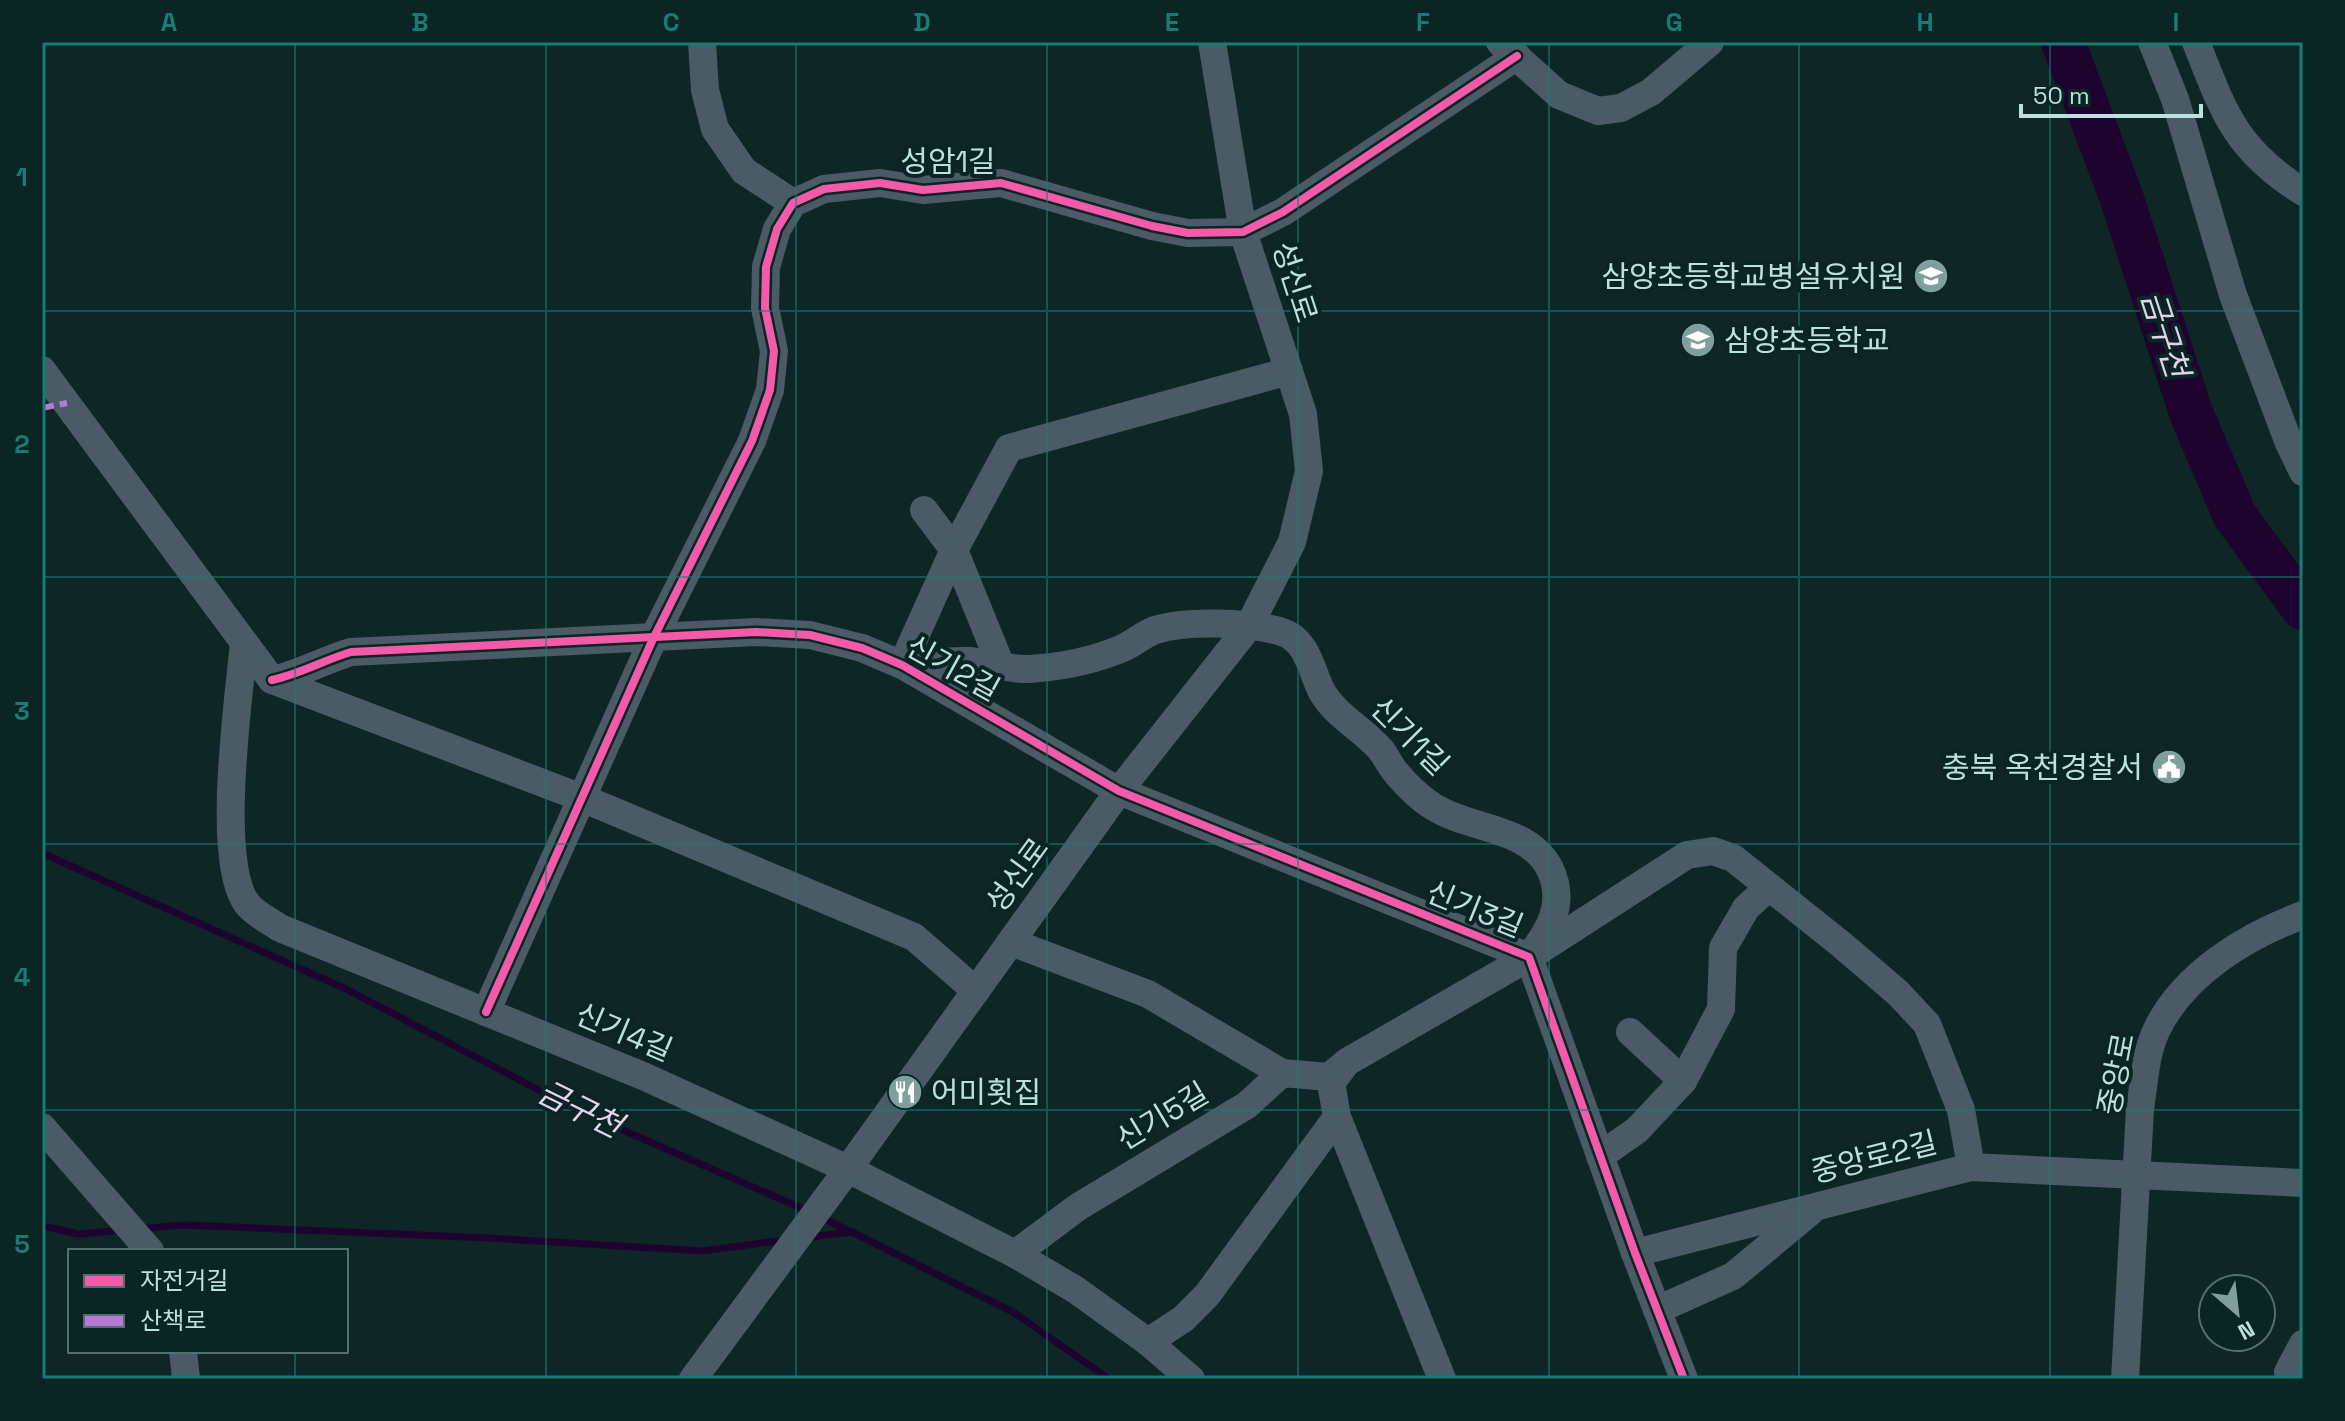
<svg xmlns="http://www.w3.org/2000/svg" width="2345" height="1421" font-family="'Space Grotesk','Noto Sans KR',sans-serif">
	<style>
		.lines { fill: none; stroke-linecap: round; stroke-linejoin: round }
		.stream { stroke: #1f032f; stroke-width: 7 }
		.river { stroke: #1f032f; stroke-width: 44 }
		.minor { stroke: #4b5b65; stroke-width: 28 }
		.quiet { stroke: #ba77d6; stroke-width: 6; stroke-dasharray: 12 6; stroke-linecap: butt }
		.cycleway-casing { stroke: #0b2524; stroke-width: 13 }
		.cycleway { stroke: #f35aa7; stroke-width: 8 }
		.grid { fill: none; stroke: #187b74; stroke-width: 2; stroke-opacity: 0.55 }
		.labels { text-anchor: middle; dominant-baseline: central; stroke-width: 8; stroke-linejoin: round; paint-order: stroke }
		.street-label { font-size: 30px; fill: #bbe0de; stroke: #0b2524 }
		.poi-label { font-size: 30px; fill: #bbe0de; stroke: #0b2524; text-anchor: end }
		.water-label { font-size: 32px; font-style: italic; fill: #e4d3ed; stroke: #0b2524 }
		.neatline { fill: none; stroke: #187b74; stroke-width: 3 }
		.grid-label { font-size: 26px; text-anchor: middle; font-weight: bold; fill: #187b74 }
	</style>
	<rect width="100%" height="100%" fill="#0e2626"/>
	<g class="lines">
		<g class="stream">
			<path d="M 42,853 L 346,989 L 577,1110 L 808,1211"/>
			<path d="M 819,1216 L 1013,1312 L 1109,1379"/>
			<path d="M 42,1226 L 79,1234 L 123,1230"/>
			<path d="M 139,1229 L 184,1225 L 489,1238 L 702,1251 L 785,1240"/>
			<path d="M 809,1237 L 853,1232"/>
		</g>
		<path class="river" d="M 2063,42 L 2122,199 L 2191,413 L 2235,516 L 2303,608"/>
		<g class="minor">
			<path d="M 702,42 L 705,90 L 715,129 L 744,171 L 793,203"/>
			<path d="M 1500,42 L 1559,95 L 1598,111 L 1621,108 L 1651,92 L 1710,42"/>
			<path d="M 2152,42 L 2175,99 L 2233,295 L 2289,443 L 2303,472"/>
			<path d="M 2196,42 C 2224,113 2235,149 2303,192"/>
			<path d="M 42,370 L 272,680 L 582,798 L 914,937 L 976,991"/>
			<path d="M 1289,371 L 1009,448 L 954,550 L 902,665 C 924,664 947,660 969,661 C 988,662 1009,670 1029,669 C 1060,667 1095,660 1123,648 C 1134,643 1144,634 1155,630 C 1188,620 1249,622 1282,632 C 1307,640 1311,669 1321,690 C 1335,716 1363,729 1381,750 C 1387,758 1391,768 1398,775 C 1407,786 1422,800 1434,807 C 1470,830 1528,826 1550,869 C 1566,903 1550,930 1529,957"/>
			<path d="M 924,510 L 954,550 L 1001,666"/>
			<path d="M 244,643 C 239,695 214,869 249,906 C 257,915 270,921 280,928 L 643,1076 L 848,1169 L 1015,1254 L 1076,1290 L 1148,1342 L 1191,1379"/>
			<path d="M 272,680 C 300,674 324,660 351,652 L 756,632 L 810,635 L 862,648 L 902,665 L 1119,791 L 1529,957 L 1635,1253 L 1684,1379"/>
			<path d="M 1011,942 L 1148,994 L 1282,1073"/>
			<path d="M 486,1012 L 653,639 L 752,441 L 770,390 L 774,351 L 765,308 L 766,267 L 777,229 L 793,203 L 824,189 L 880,183 L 923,190 L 1001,183 L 1152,226 L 1188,233 L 1243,232 L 1283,212 L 1517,56"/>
			<path d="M 1630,1032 L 1683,1081"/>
			<path d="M 1344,1066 L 1331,1083 L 1337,1117 L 1442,1379"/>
			<path d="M 42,1127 L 150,1251"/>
			<path d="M 1600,1156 L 1637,1130 L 1683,1081 L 1721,1009 L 1723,948 L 1746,908 L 1769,887"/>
			<path d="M 1635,1253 L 1971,1167 L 2303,1183"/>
			<path d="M 1015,1254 L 1078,1207 L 1247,1105 L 1282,1073 L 1329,1077 L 1347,1062 L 1529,957 L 1687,855 L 1713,851 L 1733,858 L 1842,945 L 1898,993 L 1927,1024 L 1961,1110 L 1971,1167"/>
			<path d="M 1657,1310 L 1733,1276 L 1810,1212"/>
			<path d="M 1148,1342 L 1183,1319 L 1207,1295 L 1337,1117"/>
			<path d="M 183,1351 L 186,1379"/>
			<path d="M 693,1379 L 848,1169 L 1119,791 L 1249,626 L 1292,542 L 1309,471 L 1303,414 L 1243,232 L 1212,42"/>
			<path d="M 2125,1379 L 2140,1109 C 2144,1084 2145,1055 2156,1031 C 2183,974 2246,936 2303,915"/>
			<path d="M 2289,1379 L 2288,1372 L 2303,1344"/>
		</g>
		<path class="quiet" d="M 42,408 L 67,403"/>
		<g class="cycleway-casing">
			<g id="cycleway">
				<path d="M 272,680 C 300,674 324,660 351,652 L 756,632 L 810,635 L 862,648 L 902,665 L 1119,791 L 1529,957 L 1635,1253 L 1684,1379"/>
				<path d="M 486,1012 L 653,639 L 752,441 L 770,390 L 774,351 L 765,308 L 766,267 L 777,229 L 793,203 L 824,189 L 880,183 L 923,190 L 1001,183 L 1152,226 L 1188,233 L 1243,232 L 1283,212 L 1517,56"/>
			</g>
		</g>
		<use href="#cycleway" class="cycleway"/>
	</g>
	<path class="grid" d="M 295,42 L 295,1251M 546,42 L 546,1379M 796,42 L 796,1379M 1047,42 L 1047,1379M 1298,42 L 1298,1379M 1549,42 L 1549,1379M 1799,42 L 1799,1379M 2050,42 L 2050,1379M 42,311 L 2303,311M 42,577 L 2303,577M 42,844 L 2303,844M 42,1110 L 2303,1110M 295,1351 L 295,1379"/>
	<defs>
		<g id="school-disc" transform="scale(1.8)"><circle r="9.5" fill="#7e9f9e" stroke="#0b2524"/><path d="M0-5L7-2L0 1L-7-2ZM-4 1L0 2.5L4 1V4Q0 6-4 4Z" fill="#fff"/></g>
		<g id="civic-disc" transform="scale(1.8)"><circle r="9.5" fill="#7e9f9e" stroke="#0b2524"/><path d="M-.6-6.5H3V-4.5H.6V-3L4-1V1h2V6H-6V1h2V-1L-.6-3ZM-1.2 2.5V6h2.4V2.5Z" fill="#fff"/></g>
		<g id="restaurant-disc" transform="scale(1.8)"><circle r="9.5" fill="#7e9f9e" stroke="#0b2524"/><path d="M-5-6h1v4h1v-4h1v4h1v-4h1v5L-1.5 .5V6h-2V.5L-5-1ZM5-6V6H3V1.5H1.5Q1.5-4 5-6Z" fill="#fff"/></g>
	</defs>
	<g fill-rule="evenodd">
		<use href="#school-disc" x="1931" y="276"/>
		<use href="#school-disc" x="1698" y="340"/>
		<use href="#civic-disc" x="2169" y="767"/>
		<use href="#restaurant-disc" x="905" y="1092"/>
	</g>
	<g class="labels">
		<g class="street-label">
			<text x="948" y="161">성암1길</text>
			<text transform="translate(1295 282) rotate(72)">성신로</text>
			<text transform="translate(953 668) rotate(29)">신기2길</text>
			<text transform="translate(1410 736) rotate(45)">신기1길</text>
			<text transform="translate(1017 875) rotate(-54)">성신로</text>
			<text transform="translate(1475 909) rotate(22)">신기3길</text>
			<text transform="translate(624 1032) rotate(23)">신기4길</text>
			<text transform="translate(2116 1074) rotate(-79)">중앙로</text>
			<text transform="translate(1162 1116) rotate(-31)">신기5길</text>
			<text transform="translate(1874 1157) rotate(-14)">중앙로2길</text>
		</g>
		<g class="poi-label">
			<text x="1905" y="276">삼양초등학교병설유치원</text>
			<text x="1724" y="340" text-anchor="start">삼양초등학교</text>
			<text x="2143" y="767">충북 옥천경찰서</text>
			<text x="931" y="1092" text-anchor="start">어미횟집</text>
		</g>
		<g class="water-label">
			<text transform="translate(2165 334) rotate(72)">금구천</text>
			<text transform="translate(580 1109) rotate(26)">금구천</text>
		</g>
	</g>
	<rect width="2345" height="1421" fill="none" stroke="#0b2524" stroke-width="88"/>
	<rect x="68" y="1249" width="280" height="104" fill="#0b2524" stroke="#51706e" stroke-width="2"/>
	<rect x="84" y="1275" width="40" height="12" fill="#f35aa7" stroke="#51706e" stroke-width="2"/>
	<text x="140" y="1289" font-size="24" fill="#bbe0de">자전거길</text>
	<rect x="84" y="1315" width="40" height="12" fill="#ba77d6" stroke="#51706e" stroke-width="2"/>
	<text x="140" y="1329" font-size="24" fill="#bbe0de">산책로</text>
	<g transform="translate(2237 1313) rotate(152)"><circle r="38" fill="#0b2524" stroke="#51706e" stroke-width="2"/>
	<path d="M0-6L14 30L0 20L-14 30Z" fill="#7e9f9e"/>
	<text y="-12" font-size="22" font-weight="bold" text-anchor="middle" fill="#bbe0de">N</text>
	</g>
	<path d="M2021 104v12h180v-12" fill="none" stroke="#bbe0de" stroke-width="4"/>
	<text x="2033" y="104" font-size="24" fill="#bbe0de" stroke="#0b2524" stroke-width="6" paint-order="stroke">50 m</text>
	<rect x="44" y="44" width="2257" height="1333" class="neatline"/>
	<g class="grid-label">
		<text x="169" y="31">A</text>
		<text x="420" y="31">B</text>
		<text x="671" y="31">C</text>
		<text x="922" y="31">D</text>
		<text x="1172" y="31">E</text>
		<text x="1423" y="31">F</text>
		<text x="1674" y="31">G</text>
		<text x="1925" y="31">H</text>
		<text x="2176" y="31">I</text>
		<text x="22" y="186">1</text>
		<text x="22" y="453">2</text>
		<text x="22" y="720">3</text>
		<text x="22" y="986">4</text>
		<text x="22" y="1253">5</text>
	</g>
</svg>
